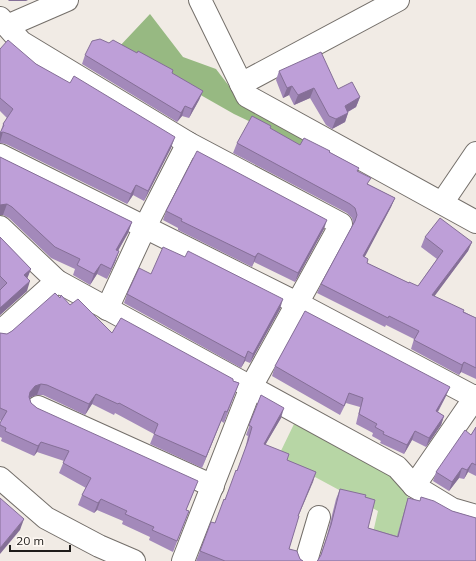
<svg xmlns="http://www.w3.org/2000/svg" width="476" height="561" font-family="Mulish,sans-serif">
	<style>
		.green { fill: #b7d6a5 }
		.forest { fill: #97b982 }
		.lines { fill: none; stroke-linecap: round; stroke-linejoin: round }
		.minor-casing { stroke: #746f6a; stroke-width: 24 }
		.tertiary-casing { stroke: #746f6a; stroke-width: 24 }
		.minor { stroke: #fff; stroke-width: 22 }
		.tertiary { stroke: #fff; stroke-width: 22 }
		.wall { fill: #a389ba }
		.shaded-wall { fill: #856f97 }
		.building { fill: #be9fd8; stroke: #856f97 }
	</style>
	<rect width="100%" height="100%" fill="#f1ebe5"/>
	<path class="green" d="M 294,424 L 389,472 L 413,504 L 403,546 L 372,537 L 378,511 L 278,457 Z"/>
	<path class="forest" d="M 150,14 L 183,57 L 216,69 L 242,103 L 359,170 L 358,173 L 234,114 L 118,48 Z"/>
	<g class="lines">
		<g class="minor-casing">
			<g id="minor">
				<path d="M 200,0 L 247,96 L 476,222"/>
				<path d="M 0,18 L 21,42 L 188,143 L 341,224 L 251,387 L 183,561"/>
				<path d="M 7,26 L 67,0"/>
				<path d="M 241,84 L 398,0"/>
				<path d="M 0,155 L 297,303 L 476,398"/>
				<path d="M 442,203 L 476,153"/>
				<path d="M 0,227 L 57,281 L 397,467 L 414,486 L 452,509 L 476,516"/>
				<path d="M 107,309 L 145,227 L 188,143"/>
				<path d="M 0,332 L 57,281"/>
				<path d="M 38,407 L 213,486"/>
				<path d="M 414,486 L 476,396"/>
				<path d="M 306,561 L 319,517"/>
			</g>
		</g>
		<g class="tertiary-casing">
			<path id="tertiary" d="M 0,478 L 46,518 L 99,546 L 134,561"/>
		</g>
		<use href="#minor" class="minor"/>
		<use href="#tertiary" class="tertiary"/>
	</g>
	<g class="wall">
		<path d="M 0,49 L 36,64 L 171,148 L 144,201 L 133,195 L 127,204 L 6,144 L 0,143 L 0,134 L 3,124 L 7,118 L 0,111 Z"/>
		<path d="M 137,53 L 173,70 L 172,73 L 203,91 L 199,100 L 189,118 L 182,116 L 177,122 L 82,64 L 85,55 Z"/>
		<path d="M 279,71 L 338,89 L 360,97 L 356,107 L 348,112 L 348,113 L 345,122 L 332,129 L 326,125 L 310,98 L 294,105 L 289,95 L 283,98 L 276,80 Z"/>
		<path d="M 270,128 L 300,145 L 329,152 L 359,168 L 357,171 L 368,184 L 395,198 L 391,207 L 364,257 L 367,263 L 409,283 L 418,286 L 437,259 L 421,247 L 425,237 L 472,242 L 468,251 L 434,296 L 476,318 L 476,379 L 461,372 L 459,375 L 411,349 L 414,339 L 386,325 L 385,327 L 317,293 L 321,284 L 353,224 L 352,218 L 347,213 L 233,153 L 237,143 Z"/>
		<path d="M 0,157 L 132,222 L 128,233 L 118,251 L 119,251 L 115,262 L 107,279 L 97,274 L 90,285 L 73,275 L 75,269 L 51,258 L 9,218 L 3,215 L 0,215 Z"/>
		<path d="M 166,211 L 324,229 L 295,282 L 254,262 L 252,267 L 178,230 L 178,228 L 163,220 Z"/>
		<path d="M 0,237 L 31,269 L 27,278 L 27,291 L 0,315 Z"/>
		<path d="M 151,274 L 280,309 L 250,363 L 245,361 L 241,368 L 124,303 L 127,294 Z"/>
		<path d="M 60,298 L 70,305 L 112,333 L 239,383 L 224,423 L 221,421 L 202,468 L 150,444 L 154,434 L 115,413 L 114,415 L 92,404 L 85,415 L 43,395 L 37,395 L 31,397 L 30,398 L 31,403 L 37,408 L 194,491 L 186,510 L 189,511 L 173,552 L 149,540 L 150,537 L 122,524 L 123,521 L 97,510 L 94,513 L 78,505 L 82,495 L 86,488 L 59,473 L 64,461 L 37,452 L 34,456 L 1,441 L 2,438 L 0,437 L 0,423 L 1,421 L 0,420 L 0,333 L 7,334 L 12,331 Z"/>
		<path d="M 275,366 L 446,396 L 438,412 L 444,416 L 441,425 L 426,447 L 412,440 L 404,454 L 380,443 L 381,441 L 372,436 L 373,433 L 356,424 L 360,407 L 346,403 L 340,415 L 272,376 Z"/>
		<path d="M 261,395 L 281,418 L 265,445 L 287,460 L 316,472 L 298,516 L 289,549 L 298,554 L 300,559 L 303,561 L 196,561 L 200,551 L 215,523 L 237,471 L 245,450 L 248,436 L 246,435 Z"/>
		<path d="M 476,427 L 476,476 L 468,472 L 464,479 L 459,478 L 449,491 L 433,481 L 436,472 L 471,435 Z"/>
		<path d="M 340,489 L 365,497 L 368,528 L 397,536 L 405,508 L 408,498 L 476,518 L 318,560 L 320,557 L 327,535 L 336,499 Z"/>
	</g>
	<g class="shaded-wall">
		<path d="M 9,0 L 28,0 L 26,1 L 8,1 Z"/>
		<path d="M 292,86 L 289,95 L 283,98 L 287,88 Z"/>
		<path d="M 314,88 L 310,98 L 294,105 L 298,95 Z"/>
		<path d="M 203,91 L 199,100 L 189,118 L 192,109 Z"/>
		<path d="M 360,97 L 356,107 L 342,115 L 345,106 Z"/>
		<path d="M 185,106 L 182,116 L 177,122 L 181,113 Z"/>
		<path d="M 348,113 L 345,122 L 332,129 L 336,119 Z"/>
		<path d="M 3,132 L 0,142 L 0,133 Z"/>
		<path d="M 175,137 L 171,148 L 144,201 L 148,191 Z"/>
		<path d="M 136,185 L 133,195 L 127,204 L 131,194 Z"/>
		<path d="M 395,198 L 391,207 L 360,266 L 363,256 Z"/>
		<path d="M 1,204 L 7,204 L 3,215 L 0,215 L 0,205 Z"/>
		<path d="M 327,220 L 324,229 L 295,282 L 298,273 Z"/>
		<path d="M 132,222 L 128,233 L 112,261 L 116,250 Z"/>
		<path d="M 472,242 L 468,251 L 428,305 L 432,295 Z"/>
		<path d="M 119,251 L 115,262 L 107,279 L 111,269 Z"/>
		<path d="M 258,253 L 254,262 L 252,267 L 255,257 Z"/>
		<path d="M 101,264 L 97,274 L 90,285 L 94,274 Z"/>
		<path d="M 31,269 L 27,279 L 24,275 Z"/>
		<path d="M 30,281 L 27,291 L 0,315 L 0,308 Z"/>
		<path d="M 283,299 L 280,309 L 250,363 L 253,354 Z"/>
		<path d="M 248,351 L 245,361 L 241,368 L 245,358 Z"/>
		<path d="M 464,362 L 461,372 L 459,375 L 462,365 Z"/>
		<path d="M 41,384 L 37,395 L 31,397 L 26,402 L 30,392 L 35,386 Z"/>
		<path d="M 450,387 L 446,396 L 433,420 L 436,411 Z"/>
		<path d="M 96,394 L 92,404 L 85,415 L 89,404 Z"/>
		<path d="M 284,408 L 281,418 L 260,454 L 264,444 Z"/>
		<path d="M 225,411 L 221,421 L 202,468 L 206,457 Z"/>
		<path d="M 444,416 L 441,425 L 426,447 L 429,438 Z"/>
		<path d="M 415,431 L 412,440 L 404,454 L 407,445 Z"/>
		<path d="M 41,442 L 37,452 L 34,456 L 38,446 Z"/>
		<path d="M 472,463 L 468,472 L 464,479 L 467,470 Z"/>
		<path d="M 462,468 L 459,478 L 449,491 L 452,482 Z"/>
		<path d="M 316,472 L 313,482 L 294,526 L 298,516 Z"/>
		<path d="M 101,499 L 97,510 L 94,513 L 98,503 Z"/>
		<path d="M 24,519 L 20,530 L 0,554 L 0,548 Z"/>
	</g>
	<g class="building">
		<path d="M 100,39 L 109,43 L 113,40 L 137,53 L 138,51 L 173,70 L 172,73 L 203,91 L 192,109 L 185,106 L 181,113 L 85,55 L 92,41 Z"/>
		<path d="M 8,40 L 36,64 L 70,83 L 74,76 L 175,137 L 148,191 L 136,185 L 131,194 L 9,134 L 3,132 L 0,133 L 4,125 L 3,124 L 13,109 L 0,98 L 0,49 Z"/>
		<path d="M 321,52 L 338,89 L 352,82 L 360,97 L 345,106 L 348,113 L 336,119 L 329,116 L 314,88 L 298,95 L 292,86 L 287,88 L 279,71 Z"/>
		<path d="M 252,116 L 271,126 L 270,128 L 300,145 L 304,138 L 330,151 L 329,152 L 359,168 L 357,171 L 371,178 L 367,184 L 395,198 L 363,256 L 368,259 L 367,263 L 409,283 L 409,282 L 418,286 L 443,251 L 425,237 L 440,218 L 472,242 L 432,295 L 464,310 L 463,312 L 476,318 L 476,368 L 464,362 L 462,365 L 414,340 L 419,331 L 389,316 L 388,318 L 321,284 L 355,221 L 357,215 L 355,208 L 350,204 L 237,143 Z"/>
		<path d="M 197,151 L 327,220 L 298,273 L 258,253 L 255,257 L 181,221 L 182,219 L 166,211 Z"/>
		<path d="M 0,157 L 132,222 L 116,250 L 119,251 L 111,269 L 101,264 L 94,274 L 77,265 L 80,259 L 55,247 L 12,207 L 7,204 L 0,205 Z"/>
		<path d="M 0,237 L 31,269 L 24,275 L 30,281 L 0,308 L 0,290 L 7,283 L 0,276 Z"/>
		<path d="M 163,247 L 185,257 L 188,251 L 283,299 L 253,354 L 248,351 L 245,358 L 127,294 L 139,268 L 151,274 Z"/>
		<path d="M 55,293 L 60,298 L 61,295 L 70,305 L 78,299 L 112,333 L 121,318 L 233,379 L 233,381 L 239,383 L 227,412 L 225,411 L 206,457 L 154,434 L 158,424 L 119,403 L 118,404 L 96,394 L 89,404 L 47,385 L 41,384 L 35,386 L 30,392 L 29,397 L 31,403 L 37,408 L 198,481 L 186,510 L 189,511 L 177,541 L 152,530 L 154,527 L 125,514 L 127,511 L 101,499 L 98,503 L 82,495 L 91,478 L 63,463 L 69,451 L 41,442 L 38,446 L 5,431 L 6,428 L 0,425 L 0,423 L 7,411 L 0,408 L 0,333 L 7,334 L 12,331 Z"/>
		<path d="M 305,311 L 450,387 L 436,411 L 444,416 L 429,438 L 415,431 L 407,445 L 383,434 L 384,432 L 375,427 L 377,424 L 359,414 L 363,398 L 349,393 L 344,406 L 275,366 Z"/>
		<path d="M 261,395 L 284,408 L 264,444 L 289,454 L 287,460 L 316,472 L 298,516 L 299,516 L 289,549 L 297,551 L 298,554 L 300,559 L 303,561 L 225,561 L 200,551 L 211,522 L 215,523 L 224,499 L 225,500 L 236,470 L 237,471 L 248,441 L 252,427 L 249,425 Z"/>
		<path d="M 476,427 L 476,465 L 472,463 L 467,470 L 462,468 L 452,482 L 436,472 L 465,430 L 471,435 Z"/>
		<path d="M 340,489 L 366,495 L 365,497 L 375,500 L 368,528 L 398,537 L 408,498 L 420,501 L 421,497 L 434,501 L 452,511 L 476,518 L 476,561 L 317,561 L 318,560 L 321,555 L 331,525 Z"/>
		<path d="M 0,498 L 24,519 L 0,548 Z"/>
	</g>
	<path d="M10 545v6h60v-6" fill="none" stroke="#1e1c1a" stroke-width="2"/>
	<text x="16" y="545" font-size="12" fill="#1e1c1a" stroke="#fef8f3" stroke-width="3" paint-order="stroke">20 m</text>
</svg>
